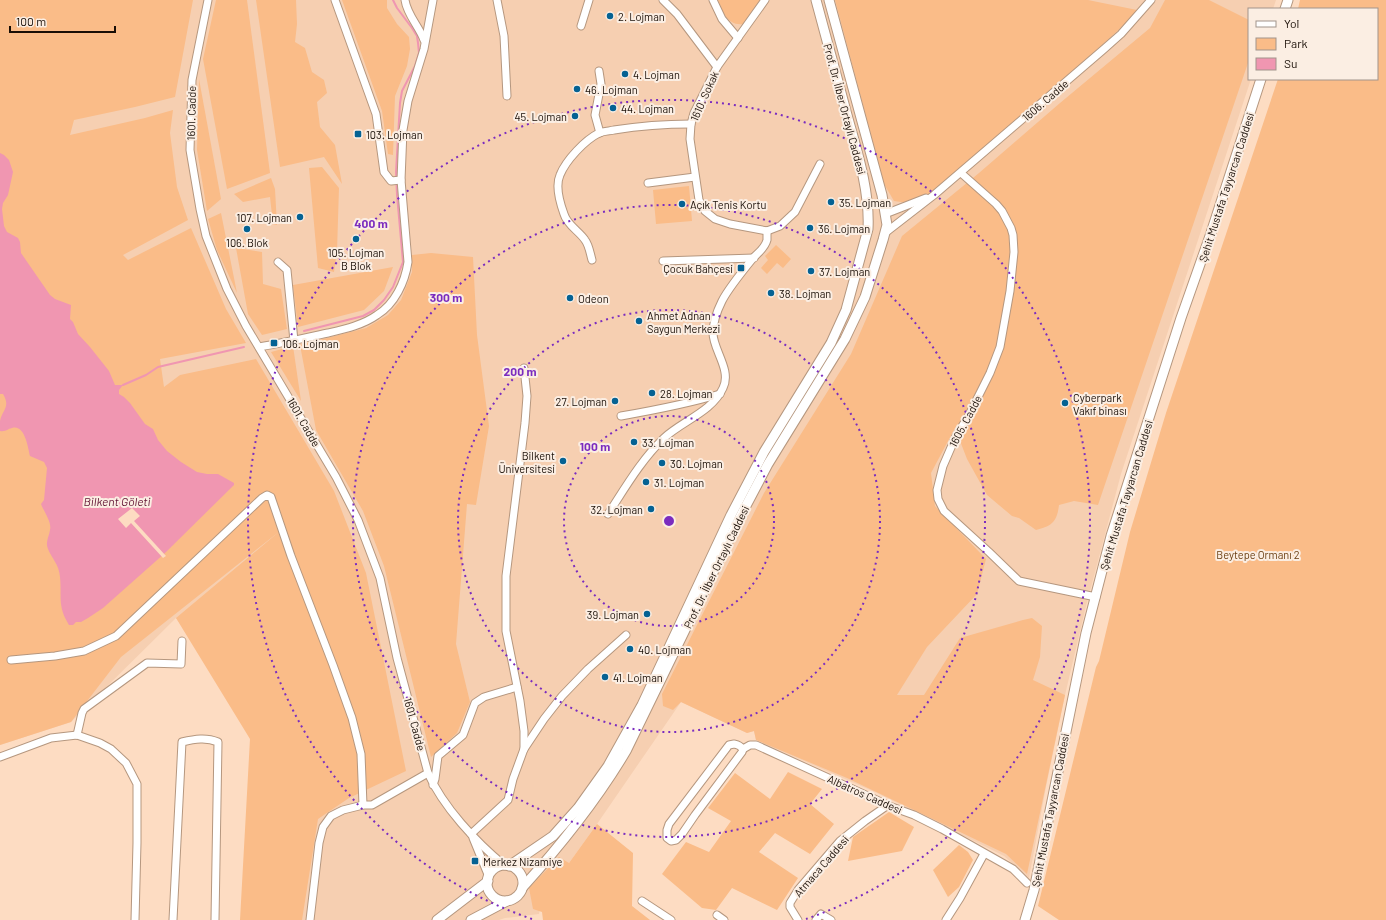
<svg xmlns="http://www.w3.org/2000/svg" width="1386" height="920" font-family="Barlow,sans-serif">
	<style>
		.built { fill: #f6cfb1 }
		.green { fill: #fabc88 }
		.water { fill: #f096b1 }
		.pier { fill: #fddcc2 }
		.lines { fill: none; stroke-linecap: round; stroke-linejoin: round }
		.stream { stroke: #f096b1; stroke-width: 2 }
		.street-casing { stroke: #b5977f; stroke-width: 9 }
		.secondary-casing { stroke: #b5977f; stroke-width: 11 }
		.street { stroke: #fff; stroke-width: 7 }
		.secondary { stroke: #fff; stroke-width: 9 }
		.ring { fill: none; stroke: #7b2cbf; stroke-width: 2; stroke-dasharray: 2 4 }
		.poi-dot { fill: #056293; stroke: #fbeee3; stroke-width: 1.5 }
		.labels { text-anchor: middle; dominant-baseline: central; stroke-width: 4; stroke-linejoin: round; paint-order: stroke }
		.poi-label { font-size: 11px; fill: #190e06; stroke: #fbeee3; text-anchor: start }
		.street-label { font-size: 11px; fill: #190e06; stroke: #fbeee3 }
		.park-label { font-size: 11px; fill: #6a3d10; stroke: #fbeee3 }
		.water-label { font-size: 12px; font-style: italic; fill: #621434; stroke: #fbeee3 }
		.centre { fill: #7b2cbf; stroke: #fbeee3; stroke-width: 2 }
		.ring-label { font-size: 12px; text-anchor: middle; font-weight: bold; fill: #7b2cbf; stroke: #fbeee3; stroke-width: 4; stroke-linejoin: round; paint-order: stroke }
	</style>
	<rect width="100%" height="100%" fill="#fddcc2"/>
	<path class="built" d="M 0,0 L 1276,0 L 1273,9 L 1249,9 L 1249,79 L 1251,79 L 1121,474 L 1086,606 L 1065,695 L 1046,787 L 1029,878 L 1004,856 L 964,836 L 877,793 L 756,740 L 754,731 L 747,733 L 681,702 L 597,824 L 541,902 L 539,914 L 505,918 L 499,920 L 293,920 L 268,738 L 176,618 L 71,722 L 0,745 Z"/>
	<g class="green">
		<path d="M 0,0 L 193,0 L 175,97 L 135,107 L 74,120 L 70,135 L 145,118 L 173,110 L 170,133 L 177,187 L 188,220 L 123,255 L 128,260 L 191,228 L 226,309 L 246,343 L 160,359 L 164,387 L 180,375 L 256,359 L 334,491 L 366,573 L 406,771 L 349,798 L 318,819 L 302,920 L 240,920 L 250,739 L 176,618 L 280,531 L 121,657 L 71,722 L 0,745 Z"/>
		<path d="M 216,0 L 247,0 L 270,173 L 227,189 L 203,59 Z"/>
		<path d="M 256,0 L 296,0 L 297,24 L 295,42 L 305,48 L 312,72 L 324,80 L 327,93 L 317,102 L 320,127 L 335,145 L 342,184 L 324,157 L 280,167 Z"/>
		<path d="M 342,0 L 387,0 L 387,8 L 397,24 L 409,37 L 410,49 L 407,66 L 395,96 L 393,155 L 388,154 L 382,111 Z"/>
		<path d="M 718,0 L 760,0 L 743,24 C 728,26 723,13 718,0 Z"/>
		<path d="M 835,0 L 1088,0 L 1137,10 L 1129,20 L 1111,37 L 933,193 L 908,203 L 894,201 L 884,184 Z"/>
		<path d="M 1165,0 L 1209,0 L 1249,20 L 1249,60 L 1098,505 L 1074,501 L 1059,505 C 1057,522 1052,526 1036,530 L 1019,518 L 1012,516 L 987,495 L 967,459 L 955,428 L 931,473 L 935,506 L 986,559 L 977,594 L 927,647 L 897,695 L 924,695 L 960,638 L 1023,620 L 1032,618 L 1042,626 L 1040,657 L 1033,680 L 1065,695 L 1027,874 L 1006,854 L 847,778 L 756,740 L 754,731 L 747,733 L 681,702 L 673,710 L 663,706 L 662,694 L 764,493 L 851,354 L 902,236 L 979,173 L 1060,103 L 1150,28 Z"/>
		<path d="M 1300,0 L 1386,0 L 1386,920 L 1059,920 L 1038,906 L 1096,667 L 1099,661 L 1130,532 L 1166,413 L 1278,79 L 1377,79 L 1377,9 L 1298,9 Z"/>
		<path d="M 199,79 L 221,199 L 207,211 L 197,150 Z"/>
		<path d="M 322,167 L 339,188 L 337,251 L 334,272 L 318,268 L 309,168 Z"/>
		<path d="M 271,178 L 275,189 L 277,225 L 273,224 L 270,197 L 243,202 L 234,194 Z"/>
		<path d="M 689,186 L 692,221 L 656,224 L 653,190 Z"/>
		<path d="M 221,213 L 237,293 L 217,250 L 208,219 Z"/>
		<path d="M 776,245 L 791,259 L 783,268 L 777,263 L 767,274 L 761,268 L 768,260 L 765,256 Z"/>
		<path d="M 236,248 L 262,252 L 263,284 L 281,289 L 287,329 L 262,335 L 248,314 Z"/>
		<path d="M 431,253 L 473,257 L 477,335 L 489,426 L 476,505 L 467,504 L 456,644 L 470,702 L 457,733 L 431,757 L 384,566 L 363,511 L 316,430 L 300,345 L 366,328 L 388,315 L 401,300 L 412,272 L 412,255 Z"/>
		<path d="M 393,267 L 384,291 L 364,310 L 298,327 L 293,285 Z"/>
		<path d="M 293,346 L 301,401 L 271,352 Z"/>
		<path d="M 788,772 L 822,789 L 810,804 L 834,824 L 810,854 L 775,833 L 759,852 L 798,878 L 777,910 L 732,888 L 716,910 L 702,908 L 662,874 L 686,842 L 709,852 L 731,821 L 708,808 L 735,773 L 770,799 Z"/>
		<path d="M 889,812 L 914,827 L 902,851 L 848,861 L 853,837 Z"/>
		<path d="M 597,824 L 633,853 L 632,906 L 650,920 L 543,920 L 542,912 L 533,909 L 529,888 L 559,857 L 569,863 Z"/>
		<path d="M 959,845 L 968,852 L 973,860 L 959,887 L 948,897 L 933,870 Z"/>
	</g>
	<path class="water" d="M 0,153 L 4,155 L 9,160 L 13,172 L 8,195 L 3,203 L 2,209 L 4,226 L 7,232 L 18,238 L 20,242 L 21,253 L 50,295 L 55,299 L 71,305 L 70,319 L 73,322 L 78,334 L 90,347 L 109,371 L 115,385 L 123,385 L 119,390 L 119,394 L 124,397 L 130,403 L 145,424 L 153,429 L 158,440 L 167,451 L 181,462 L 197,472 L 207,474 L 218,474 L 234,483 L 234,485 L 165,553 L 103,608 L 88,618 L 81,622 L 76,622 L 73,625 L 69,625 C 57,606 62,597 60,577 C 59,564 52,559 48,549 C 45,542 49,537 50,530 C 52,522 44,512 41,504 L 44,500 L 47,468 L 44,462 L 30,456 C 28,448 25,424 12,428 C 7,429 6,432 0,431 C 0,428 0,424 0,421 C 2,410 11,407 3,394 L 0,394 Z"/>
	<path class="pier" d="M 132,508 L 140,516 L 134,521 L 166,556 L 163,558 L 131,523 L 126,528 L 118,519 Z"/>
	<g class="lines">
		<g class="stream">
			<path d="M 304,331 L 363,316 L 374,310 L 384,300 L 393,287 L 403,262 L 397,195 L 396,172 L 400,103 L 402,91 L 415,66 L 419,53 L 418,43 L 417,36 L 412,28 L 397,8 L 393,0"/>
			<path d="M 123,385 L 146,375 L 158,367 L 244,347"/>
		</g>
		<g class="street-casing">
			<g id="street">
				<path d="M 208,0 L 192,80 L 190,150 L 200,209 L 206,236 L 227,289 L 246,326 L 336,477 L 358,520 L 380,578 L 397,658 L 428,773 C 443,807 476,842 505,866"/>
				<path d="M 335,0 L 376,114 L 384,172 L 391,181 L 401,180"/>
				<path d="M 405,0 C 407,15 419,26 424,40"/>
				<path d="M 497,0 L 504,36 L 507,96"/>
				<path d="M 663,0 L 677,14 L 717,67"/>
				<path d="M 713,0 L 722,19 L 738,38"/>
				<path d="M 765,0 L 717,67 L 694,113 L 691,124 L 690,139 L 699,200 L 705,211 L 715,219 L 730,224 L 767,231"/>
				<path d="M 581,26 L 589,0"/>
				<path d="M 599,71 L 601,84 L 595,115 L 600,133"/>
				<path d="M 961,173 L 996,204 L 1002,211 L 1011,228 L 1013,235 L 1014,252 L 1010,291 L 1000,347 L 990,373 L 969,415 L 956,436 L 943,466 L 937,490 L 938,499 L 944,511 L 989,552 L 1019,581 L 1096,597"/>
				<path d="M 648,183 L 695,177"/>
				<path d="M 885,214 L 926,198"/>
				<path d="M 767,231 L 780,226 L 795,212 L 820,164"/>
				<path d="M 885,233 L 934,195 L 1104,49 L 1121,34 L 1151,0"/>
				<path d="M 592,260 C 590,253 589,245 585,240 C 579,231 567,225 564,214 C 560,203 555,186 560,175 C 566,160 585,140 599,133 C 604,131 610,131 614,130 C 639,126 665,124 691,124"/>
				<path d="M 663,261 L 754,258"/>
				<path d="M 278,262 L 287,270 L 294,341"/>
				<path d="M 259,347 C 283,343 305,338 328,333 C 345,329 363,325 377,315 C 395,304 405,282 408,262 L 401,180 L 403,130 L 408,101 L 424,49 L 433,0"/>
				<path d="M 621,416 C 655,410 688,404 720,394"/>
				<path d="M 608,514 C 625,488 641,460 664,438 C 682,421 712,412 723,388 C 732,370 713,350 713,333 C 713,321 717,311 722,301 C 728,289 745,268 754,257 C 759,252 765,248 767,240 C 767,238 767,234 767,231"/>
				<path d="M 11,660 L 55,656 L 84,651 L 116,636 L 262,498 L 267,495 L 271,497 L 291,556 L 333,665 L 352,718 L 361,754 L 363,805"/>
				<path d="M 77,735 L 82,713 L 84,709 L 147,663 L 181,664 L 182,641"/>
				<path d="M 734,744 C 739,745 740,746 743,749 L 742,752 L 695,815 L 682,834 L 676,840 L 671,841 L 667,838 L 667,830 L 669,824 L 729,745 Z"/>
				<path d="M 524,749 L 524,731 L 520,701 L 506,631 L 506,576 L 525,423 L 527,396 L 524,368"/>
				<path d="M 743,749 L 750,745 L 756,745 L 892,807 L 914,815 L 942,829 L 1013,869 L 1027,883"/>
				<path d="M 0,757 L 51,738 L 77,735 L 100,743 L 111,749 L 126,763 L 137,784 L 137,843 L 135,920"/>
				<path d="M 433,785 L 435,779 L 438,756 L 463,735 L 475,703 L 484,697 L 517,687"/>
				<path d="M 471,834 L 508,800 L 513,779 L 524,749 L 544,719 L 562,696 L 588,669 L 626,635"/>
				<path d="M 473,838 L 489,877"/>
				<path d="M 642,901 L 671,920"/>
				<path d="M 717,915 L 724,920"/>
				<path d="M 173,920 L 182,742 C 195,739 206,737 218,742 L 215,920"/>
				<path d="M 310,920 L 319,843 L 323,827 L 331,816 L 343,810 L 363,805 L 372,805 L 428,773"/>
				<path d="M 798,920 L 790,907 L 790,903 L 798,890 L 840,841 L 865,821 L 888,805"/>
				<path d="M 816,920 L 821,914 L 831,920"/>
				<path d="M 946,920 L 960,898 L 984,854"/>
			</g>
		</g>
		<g class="secondary-casing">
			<g id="secondary">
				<path d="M 1285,9 L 1288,0"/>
				<circle cx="505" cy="883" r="18"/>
				<path d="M 509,866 L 553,836 L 578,808 L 608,766 L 642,705 L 731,515 L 764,452 L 831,343 L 846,310 L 868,229 C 870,191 857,151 847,115 C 837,77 826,38 816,0"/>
				<path d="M 522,888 C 561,845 597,800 626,751 L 739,519 L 768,464 L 845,339 L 865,297 L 883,240 L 887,225 L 882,195 L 829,0"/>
				<path d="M 437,920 L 488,881"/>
				<path d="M 471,920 L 507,901"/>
				<path d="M 1025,920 L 1034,890 L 1086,633 L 1111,536 L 1181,318 L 1211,233 L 1261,79"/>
			</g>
		</g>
		<use href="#street" class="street"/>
		<use href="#secondary" class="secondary"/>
	</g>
	<g class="ring">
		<circle cx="669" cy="521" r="105"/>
		<circle cx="669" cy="521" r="211"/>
		<circle cx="669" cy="521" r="316"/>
		<path d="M532 919A421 421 0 1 1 806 919"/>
	</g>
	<g class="poi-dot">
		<circle cx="610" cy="16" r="4"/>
		<circle cx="625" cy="74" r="4"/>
		<circle cx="577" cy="89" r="4"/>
		<circle cx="613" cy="108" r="4"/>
		<circle cx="575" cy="116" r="4"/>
		<rect x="354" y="130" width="8" height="8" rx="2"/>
		<circle cx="831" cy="202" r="4"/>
		<circle cx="682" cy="204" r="4"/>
		<circle cx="300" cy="217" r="4"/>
		<circle cx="810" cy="228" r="4"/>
		<circle cx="247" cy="229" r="4"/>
		<circle cx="356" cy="239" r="4"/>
		<rect x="737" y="264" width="8" height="8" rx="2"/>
		<circle cx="811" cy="271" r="4"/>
		<circle cx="771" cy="293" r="4"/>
		<circle cx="570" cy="298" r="4"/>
		<circle cx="639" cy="321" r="4"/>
		<rect x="270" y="339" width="8" height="8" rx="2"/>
		<circle cx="652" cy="393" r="4"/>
		<circle cx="615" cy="401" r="4"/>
		<circle cx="1065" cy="403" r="4"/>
		<circle cx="634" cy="442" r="4"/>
		<circle cx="563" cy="461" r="4"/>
		<circle cx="662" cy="463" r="4"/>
		<circle cx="646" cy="482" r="4"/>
		<circle cx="651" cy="509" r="4"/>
		<circle cx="647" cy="614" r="4"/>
		<circle cx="630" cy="649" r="4"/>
		<circle cx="605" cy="677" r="4"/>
		<rect x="471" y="857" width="8" height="8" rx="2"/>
	</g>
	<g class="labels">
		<g class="poi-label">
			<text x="618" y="16">2. Lojman</text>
			<text x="633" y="74">4. Lojman</text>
			<text x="585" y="89">46. Lojman</text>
			<text x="621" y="108">44. Lojman</text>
			<text x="567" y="116" text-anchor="end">45. Lojman</text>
			<text x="366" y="134">103. Lojman</text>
			<text x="839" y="202">35. Lojman</text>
			<text x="690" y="204">Açık Tenis Kortu</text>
			<text x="292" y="217" text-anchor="end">107. Lojman</text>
			<text x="818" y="228">36. Lojman</text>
			<text x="247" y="242" text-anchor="middle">106. Blok</text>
			<text x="356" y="252" text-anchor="middle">105. Lojman<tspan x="356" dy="13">B Blok</tspan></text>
			<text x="733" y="268" text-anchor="end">Çocuk Bahçesi</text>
			<text x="819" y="271">37. Lojman</text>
			<text x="779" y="293">38. Lojman</text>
			<text x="578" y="298">Odeon</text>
			<text x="647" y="315">Ahmet Adnan<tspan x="647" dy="13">Saygun Merkezi</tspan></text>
			<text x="282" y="343">106. Lojman</text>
			<text x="660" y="393">28. Lojman</text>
			<text x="1073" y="397">Cyberpark<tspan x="1073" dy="13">Vakıf binası</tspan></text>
			<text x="607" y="401" text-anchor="end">27. Lojman</text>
			<text x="642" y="442">33. Lojman</text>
			<text x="555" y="455" text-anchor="end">Bilkent<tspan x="555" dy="13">Üniversitesi</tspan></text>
			<text x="670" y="463">30. Lojman</text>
			<text x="654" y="482">31. Lojman</text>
			<text x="643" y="509" text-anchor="end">32. Lojman</text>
			<text x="639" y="614" text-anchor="end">39. Lojman</text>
			<text x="638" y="649">40. Lojman</text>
			<text x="613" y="677">41. Lojman</text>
			<text x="483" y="861">Merkez Nizamiye</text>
		</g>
		<g class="street-label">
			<text transform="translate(704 96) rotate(-66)">1610. Sokak</text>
			<text transform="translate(1045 100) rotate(-41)">1606. Cadde</text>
			<text transform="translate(845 109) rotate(75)">Prof. Dr. İlber Ortaylı Caddesi</text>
			<text transform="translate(191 113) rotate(-89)">1601. Cadde</text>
			<text transform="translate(1226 187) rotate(-72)">Şehit Mustafa Tayyarcan Caddesi</text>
			<text transform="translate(965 421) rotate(-62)">1605. Cadde</text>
			<text transform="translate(304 422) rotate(60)">1601. Cadde</text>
			<text transform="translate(1126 495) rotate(-73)">Şehit Mustafa Tayyarcan Caddesi</text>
			<text transform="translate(716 567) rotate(-64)">Prof. Dr. İlber Ortaylı Caddesi</text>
			<text transform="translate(415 724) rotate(75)">1601. Cadde</text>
			<text transform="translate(865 794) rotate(24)">Albatros Caddesi</text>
			<text transform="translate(1050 810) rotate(-79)">Şehit Mustafa Tayyarcan Caddesi</text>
			<text transform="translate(821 866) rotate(-49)">Atmaca Caddesi</text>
		</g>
		<g class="park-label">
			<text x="1258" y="554">Beytepe Ormanı 2</text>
		</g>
		<g class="water-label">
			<text x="117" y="501">Bilkent Göleti</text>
		</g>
	</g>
	<circle cx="669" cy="521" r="6" class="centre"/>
	<g class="ring-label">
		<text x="371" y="228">400 m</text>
		<text x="446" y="302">300 m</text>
		<text x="520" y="376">200 m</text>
		<text x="595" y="451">100 m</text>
	</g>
	<rect x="1248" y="8" width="130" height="72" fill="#fbeee3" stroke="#a1948b"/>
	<rect x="1256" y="21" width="20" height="6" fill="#ffffff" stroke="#a1948b"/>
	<text x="1284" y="28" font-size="12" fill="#190e06">Yol</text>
	<rect x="1256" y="38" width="20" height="12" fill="#fabc88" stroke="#a1948b"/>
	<text x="1284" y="48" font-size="12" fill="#190e06">Park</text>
	<rect x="1256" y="58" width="20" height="12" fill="#f096b1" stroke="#a1948b"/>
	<text x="1284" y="68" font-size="12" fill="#190e06">Su</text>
	<path d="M10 26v6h105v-6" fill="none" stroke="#190e06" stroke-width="2"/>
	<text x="16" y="26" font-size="12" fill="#190e06" stroke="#fbeee3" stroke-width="3" paint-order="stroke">100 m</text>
</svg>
